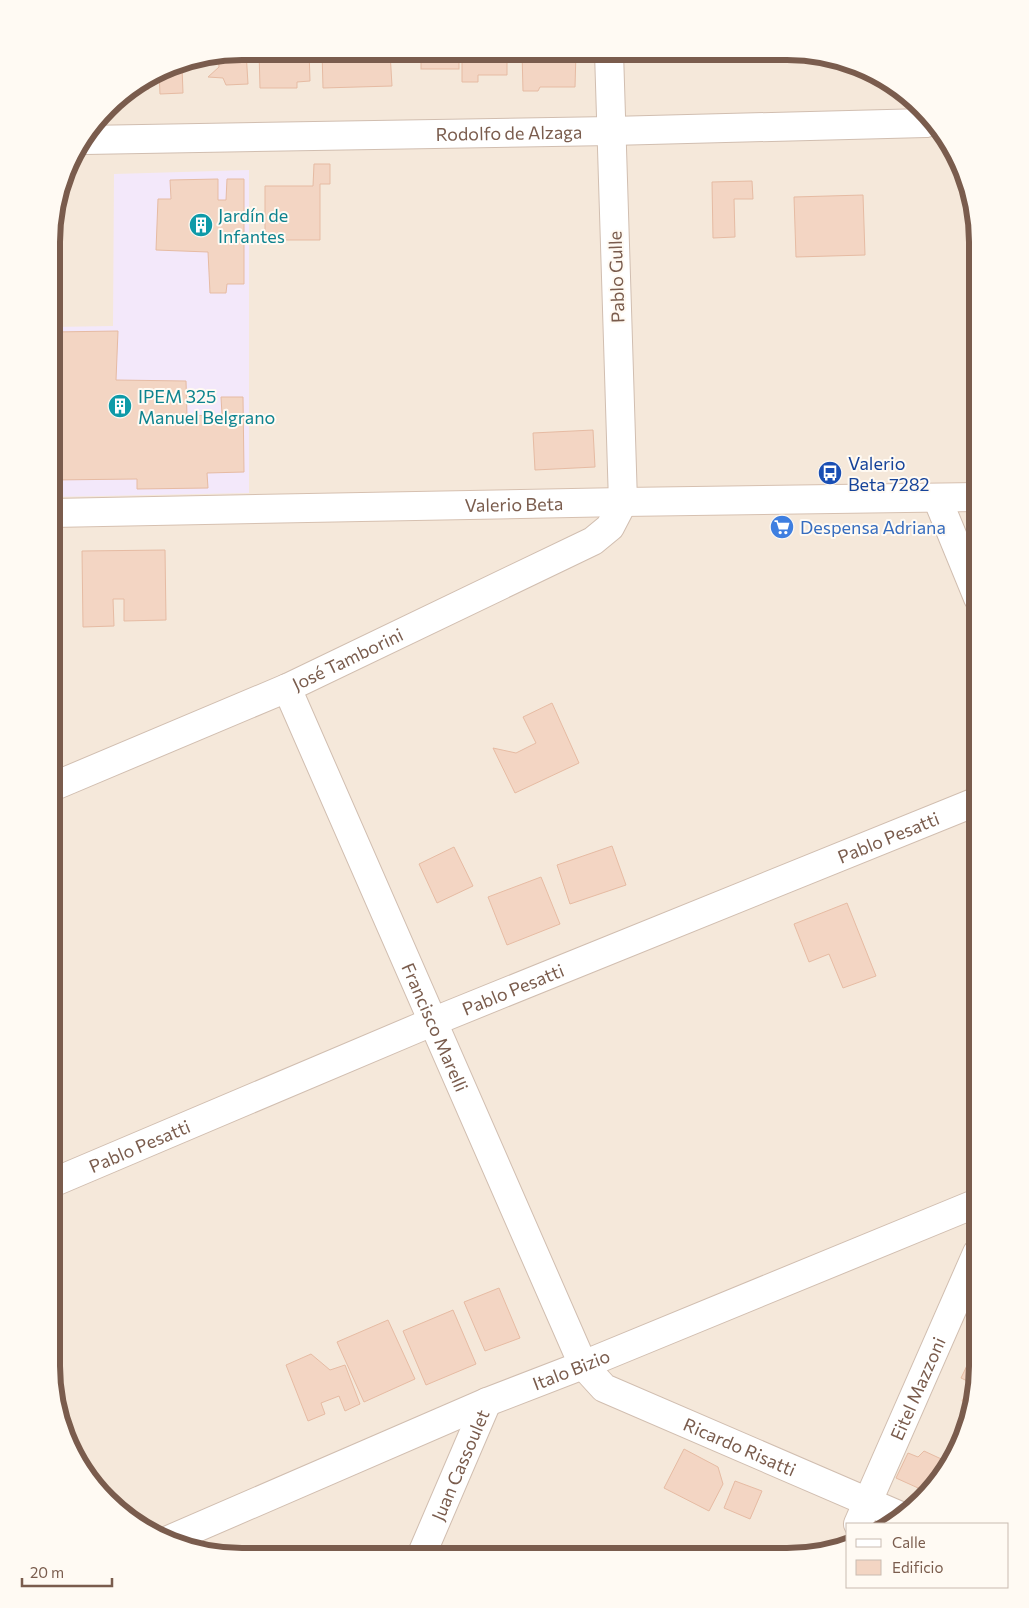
<svg xmlns="http://www.w3.org/2000/svg" width="1029" height="1608" font-family="Commissioner,sans-serif">
	<style>
		.residential { fill: #f5e8da }
		.education { fill: #f3e8fa }
		.building { fill: #f3d5c3; stroke: #e6bba3 }
		.lines { fill: none; stroke-linecap: round; stroke-linejoin: round }
		.minor-casing { stroke: #d1beb0; stroke-width: 30 }
		.secondary-casing { stroke: #d6c0b0; stroke-width: 30 }
		.minor { stroke: #fff; stroke-width: 28 }
		.secondary { stroke: #fff; stroke-width: 28 }
		.labels { text-anchor: middle; dominant-baseline: central; stroke-width: 4; stroke-linejoin: round; paint-order: stroke }
		.street-label { font-size: 18px; fill: #7a5c4d; stroke: #fffaf3 }
		.culture-label { font-size: 18px; fill: #0d838f; stroke: #fffaf3; text-anchor: start }
		.transit-label { font-size: 18px; fill: #164399; stroke: #fffaf3; text-anchor: start }
		.shop-label { font-size: 18px; fill: #366cbe; stroke: #fffaf3; text-anchor: start }
		.rim { fill: none; stroke: #7a5c4d; stroke-width: 6 }
	</style>
	<rect width="100%" height="100%" fill="#fdf6ec"/>
	<path class="residential" d="M 242,51 L 812,53 L 860,66 L 903,90 L 938,126 L 963,169 L 978,242 L 977,1379 L 968,1428 L 945,1472 L 903,1517 L 891,1524 L 848,1524 L 848,1545 L 787,1557 L 217,1555 L 169,1542 L 126,1518 L 91,1482 L 66,1439 L 51,1366 L 53,217 L 71,157 L 116,99 L 169,66 Z"/>
	<path class="education" d="M 249,170 L 249,493 L 52,497 L 53,327 L 113,326 L 114,174 Z"/>
	<g class="building">
		<path d="M 242,51 L 246,51 L 248,84 L 226,85 L 223,78 L 208,77 L 219,67 L 218,56 Z"/>
		<path d="M 259,51 L 309,51 L 310,81 L 297,82 L 297,88 L 260,88 Z"/>
		<path d="M 322,51 L 390,52 L 392,86 L 323,88 Z"/>
		<rect x="421" y="52" width="38" height="17"/>
		<path d="M 462,52 L 507,52 L 507,75 L 478,75 L 478,82 L 462,82 Z"/>
		<path d="M 522,52 L 576,52 L 575,87 L 540,87 L 538,91 L 523,91 Z"/>
		<path d="M 192,61 L 192,66 L 182,67 L 183,93 L 160,94 L 159,72 L 169,66 Z"/>
		<path d="M 149,78 L 149,89 L 130,90 Z"/>
		<path d="M 314,164 L 330,164 L 330,184 L 320,184 L 320,240 L 265,240 L 265,186 L 313,186 Z"/>
		<path d="M 218,179 L 218,200 L 226,200 L 227,179 L 244,179 L 244,284 L 227,284 L 226,293 L 210,293 L 208,252 L 156,250 L 158,199 L 171,199 L 170,180 Z"/>
		<path d="M 752,181 L 753,199 L 734,199 L 735,237 L 713,238 L 712,182 Z"/>
		<path d="M 863,195 L 865,255 L 796,257 L 794,197 Z"/>
		<path d="M 118,331 L 116,380 L 186,381 L 187,416 L 222,415 L 221,397 L 243,397 L 244,472 L 207,473 L 208,488 L 137,489 L 137,479 L 52,480 L 53,332 Z"/>
		<path d="M 593,430 L 595,467 L 535,470 L 533,433 Z"/>
		<path d="M 165,550 L 166,620 L 124,621 L 124,599 L 113,599 L 114,626 L 83,627 L 82,551 Z"/>
		<path d="M 552,703 L 579,763 L 515,793 L 493,748 L 516,753 L 536,743 L 523,717 Z"/>
		<path d="M 612,846 L 626,885 L 570,904 L 557,865 Z"/>
		<path d="M 454,847 L 473,886 L 437,903 L 419,864 Z"/>
		<path d="M 541,877 L 560,924 L 507,945 L 488,897 Z"/>
		<path d="M 847,903 L 876,976 L 843,988 L 829,954 L 809,962 L 794,924 Z"/>
		<path d="M 499,1288 L 520,1338 L 485,1351 L 464,1302 Z"/>
		<path d="M 453,1310 L 476,1364 L 426,1385 L 403,1331 Z"/>
		<path d="M 388,1320 L 415,1379 L 364,1402 L 337,1342 Z"/>
		<path d="M 977,1345 L 977,1379 L 976,1385 L 961,1378 Z"/>
		<path d="M 311,1354 L 330,1370 L 345,1365 L 360,1404 L 345,1411 L 339,1396 L 321,1403 L 325,1414 L 308,1421 L 286,1365 Z"/>
		<path d="M 971,1383 L 976,1385 L 972,1406 L 962,1401 Z"/>
		<path d="M 684,1449 L 718,1467 L 723,1484 L 709,1511 L 664,1488 Z"/>
		<path d="M 924,1451 L 950,1463 L 945,1472 L 927,1492 L 896,1478 L 908,1453 L 918,1457 Z"/>
		<path d="M 735,1481 L 762,1491 L 750,1519 L 724,1508 Z"/>
	</g>
	<g class="lines">
		<g class="minor-casing">
			<g id="minor">
				<path id="s1" d="M 85,140 L 611,131 L 926,123 L 933,121"/>
				<path d="M 937,498 L 978,598"/>
				<path id="s2" d="M 287,688 L 583,1365 L 604,1388 L 903,1517"/>
				<path id="s3" d="M 52,787 L 287,688 L 593,541 L 610,527 L 623,502 L 609,52"/>
				<path id="s4" d="M 52,1183 L 432,1022 L 978,801"/>
				<path id="s5" d="M 858,1524 L 977,1253"/>
				<path id="s6" d="M 166,1541 L 487,1402 L 583,1365 L 977,1203"/>
				<path id="s7" d="M 421,1556 L 487,1402"/>
			</g>
		</g>
		<g class="secondary-casing">
			<g id="secondary">
				<path id="s8" d="M 52,513 L 623,502 L 978,497"/>
			</g>
		</g>
		<use href="#minor" class="minor"/>
		<use href="#secondary" class="secondary"/>
	</g>
	<defs>
		<g id="building-disc" transform="scale(1.25)"><circle r="9.5" fill="#0f9aa8" stroke="#fffaf3"/><path d="M-4-6H4V6H1V3H-1V6H-4ZM-2.5-4.3h1.7v1.8h-1.7ZM.8-4.3h1.7v1.8H.8ZM-2.5-1h1.7V.8h-1.7ZM.8-1h1.7V.8H.8Z" fill="#fff"/></g>
		<g id="bus-disc" transform="scale(1.25)"><circle r="9.5" fill="#1a4fb4" stroke="#fffaf3"/><path d="M-5-6H5V4H4V6H2V4H-2V6H-4V4H-5ZM-3.5-4V0h7V-4ZM-3.5 1.2v1.5H-2V1.2ZM2 1.2v1.5H3.5V1.2Z" fill="#fff"/></g>
		<g id="supermarket-disc" transform="scale(1.25)"><circle r="9.5" fill="#3f7fe0" stroke="#fffaf3"/><path d="M-6-5.5h2.5l.6 2H6L4.5 2H-2.5L-4.4-4H-6ZM-1.5 3.2a1.3 1.3 0 1 0 .1 0ZM3 3.2a1.3 1.3 0 1 0 .1 0Z" fill="#fff"/></g>
	</defs>
	<g fill-rule="evenodd">
		<use href="#building-disc" x="201" y="225"/>
		<use href="#building-disc" x="120" y="406"/>
		<use href="#bus-disc" x="830" y="473"/>
		<use href="#supermarket-disc" x="782" y="527"/>
	</g>
	<g class="labels">
		<g class="street-label">
			<text stroke="none"><textPath href="#s1" startOffset="424">Rodolfo de Alzaga</textPath></text>
			<text transform="translate(616 277) rotate(-92)">Pablo Gulle</text>
			<text stroke="none"><textPath href="#s8" startOffset="462">Valerio Beta</textPath></text>
			<text stroke="none"><textPath href="#s3" startOffset="322">José Tamborini</textPath></text>
			<text stroke="none"><textPath href="#s4" startOffset="905">Pablo Pesatti</textPath></text>
			<text stroke="none"><textPath href="#s4" startOffset="500">Pablo Pesatti</textPath></text>
			<text stroke="none"><textPath href="#s2" startOffset="370">Francisco Marelli</textPath></text>
			<text stroke="none"><textPath href="#s4" startOffset="95">Pablo Pesatti</textPath></text>
			<text stroke="none"><textPath href="#s6" startOffset="440">Italo Bizio</textPath></text>
			<text stroke="none"><textPath href="#s5" startOffset="148">Eitel Mazzoni</textPath></text>
			<text stroke="none"><textPath href="#s2" startOffset="918">Ricardo Risatti</textPath></text>
			<text stroke="none"><textPath href="#s7" startOffset="99">Juan Cassoulet</textPath></text>
		</g>
		<g class="culture-label">
			<text x="218" y="215">Jardín de<tspan x="218" dy="21">Infantes</tspan></text>
			<text x="138" y="396">IPEM 325<tspan x="138" dy="21">Manuel Belgrano</tspan></text>
		</g>
		<g class="transit-label">
			<text x="848" y="463">Valerio<tspan x="848" dy="21">Beta 7282</tspan></text>
		</g>
		<g class="shop-label">
			<text x="800" y="527">Despensa Adriana</text>
		</g>
	</g>
	<path d="M0 0H1029V1608H0ZM242 60H787A182 182 0 0 1 969 242V1366A182 182 0 0 1 787 1548H242A182 182 0 0 1 60 1366V242A182 182 0 0 1 242 60Z" fill="#fffaf3" fill-rule="evenodd"/>
	<path class="rim" d="M242 60H787A182 182 0 0 1 969 242V1366A182 182 0 0 1 787 1548H242A182 182 0 0 1 60 1366V242A182 182 0 0 1 242 60Z"/>
	<rect x="846" y="1523" width="162" height="65" fill="#fffaf3" stroke="#cabbb1"/>
	<rect x="856" y="1539" width="25" height="8" fill="#ffffff" stroke="#cabbb1"/>
	<text x="892" y="1548" font-size="15" fill="#7a5c4d">Calle</text>
	<rect x="856" y="1560" width="25" height="15" fill="#f3d5c3" stroke="#cabbb1"/>
	<text x="892" y="1573" font-size="15" fill="#7a5c4d">Edificio</text>
	<path d="M22 1578v8h90v-8" fill="none" stroke="#7a5c4d" stroke-width="2.5"/>
	<text x="30" y="1578" font-size="15" fill="#7a5c4d" stroke="#fffaf3" stroke-width="4" paint-order="stroke">20 m</text>
</svg>
